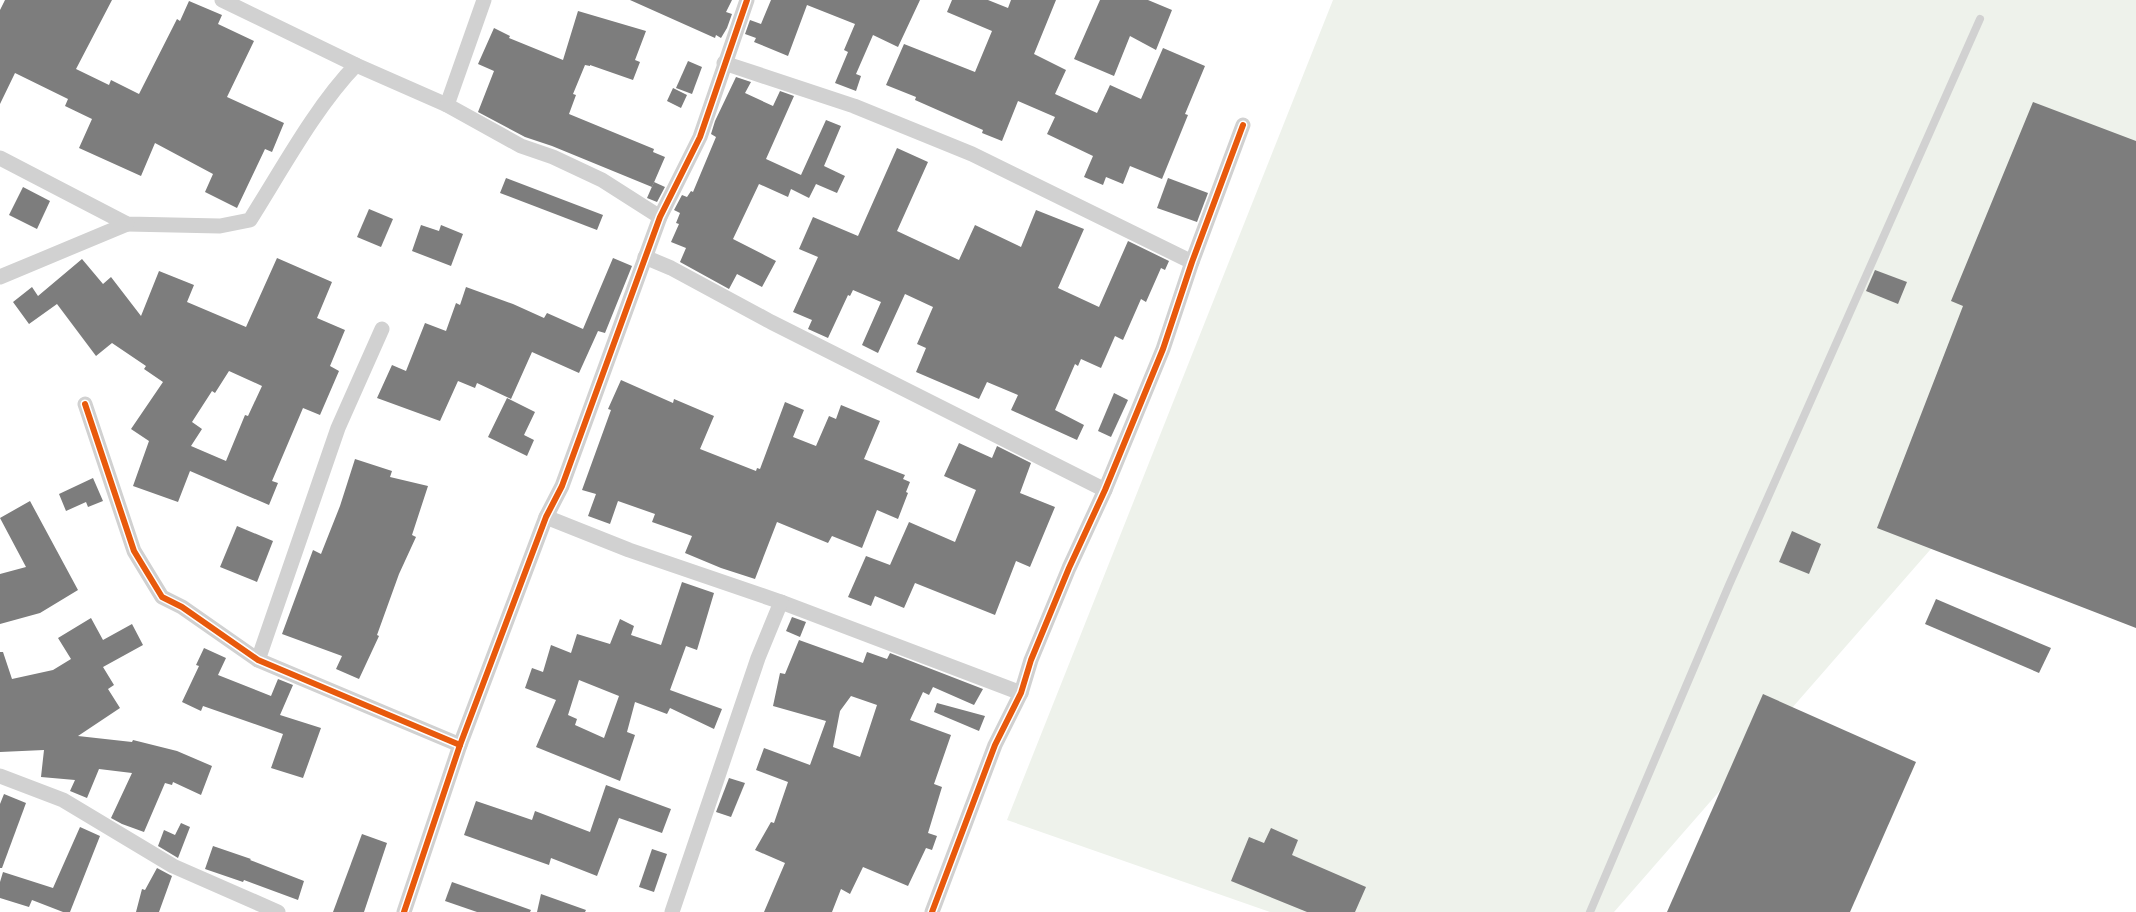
<svg xmlns="http://www.w3.org/2000/svg" width="2136" height="912" font-family="'Work Sans',sans-serif">
	<style>
		.green { fill: #eef2eb }
		.building { fill: #7d7d7d; fill-rule: evenodd }
		.lines { fill: none; stroke-linecap: round; stroke-linejoin: round }
		.service { stroke: #d1d1d1; stroke-width: 8 }
		.minor { stroke: #d1d1d1; stroke-width: 15 }
		.cycleway-casing { stroke: #fff; stroke-width: 9 }
		.cycleway { stroke: #e8590c; stroke-width: 6 }
	</style>
	<rect width="100%" height="100%" fill="#fff"/>
	<path class="green" d="M 1333,0 L 2136,0 L 2136,314 L 1614,912 L 1270,912 L 1007,820 Z"/>
	<g class="building">
		<path d="M 5,0 L 112,0 L 76,69 L 109,85 L 111,80 L 139,94 L 177,19 L 180,21 L 189,1 L 222,15 L 218,24 L 254,41 L 227,97 L 284,123 L 272,152 L 265,149 L 237,208 L 205,192 L 213,174 L 155,143 L 141,176 L 79,148 L 92,119 L 65,106 L 68,99 L 15,73 L 0,104 L 0,10 Z"/>
		<path d="M 630,0 L 732,0 L 726,12 L 732,14 L 727,28 L 721,38 L 716,35 L 715,38 Z"/>
		<path d="M 771,0 L 920,0 L 898,47 L 873,35 L 856,74 L 861,76 L 856,91 L 835,83 L 848,52 L 844,50 L 855,24 L 807,5 L 788,56 L 754,42 L 756,38 L 745,34 L 750,20 L 761,24 Z"/>
		<path d="M 952,0 L 988,0 L 1008,8 L 1011,0 L 1056,0 L 1034,54 L 1066,70 L 1055,94 L 1097,113 L 1110,85 L 1141,99 L 1163,48 L 1205,66 L 1185,114 L 1188,115 L 1162,179 L 1130,166 L 1123,184 L 1106,177 L 1103,185 L 1084,177 L 1093,156 L 1047,134 L 1055,117 L 1018,101 L 1002,141 L 982,133 L 983,130 L 915,100 L 916,97 L 886,85 L 904,44 L 975,72 L 992,31 L 947,12 Z"/>
		<path d="M 1100,0 L 1148,0 L 1172,10 L 1156,50 L 1130,36 L 1114,76 L 1074,59 Z"/>
		<path d="M 578,11 L 646,31 L 635,60 L 640,62 L 633,80 L 590,65 L 590,66 L 585,65 L 573,94 L 576,95 L 569,114 L 654,149 L 653,152 L 665,157 L 652,187 L 552,146 L 525,137 L 478,112 L 494,71 L 478,64 L 494,28 L 510,36 L 509,38 L 563,60 Z"/>
		<path d="M 688,61 L 702,67 L 692,94 L 676,88 Z"/>
		<path d="M 736,77 L 751,82 L 745,93 L 773,106 L 780,91 L 794,96 L 766,159 L 801,175 L 826,120 L 841,126 L 824,166 L 845,176 L 837,193 L 816,184 L 809,198 L 791,189 L 788,197 L 759,184 L 733,239 L 776,261 L 762,287 L 737,274 L 729,289 L 680,262 L 686,248 L 671,242 L 679,224 L 676,223 L 680,213 L 674,210 L 682,195 L 687,197 L 691,191 L 693,192 L 716,137 L 711,134 L 715,121 Z"/>
		<path d="M 673,88 L 687,95 L 681,108 L 667,101 Z"/>
		<path d="M 2033,102 L 2136,141 L 2136,628 L 1877,528 L 1963,306 L 1951,301 Z"/>
		<path d="M 897,148 L 928,162 L 897,231 L 959,260 L 975,225 L 1021,247 L 1036,210 L 1084,229 L 1058,288 L 1099,307 L 1128,241 L 1169,261 L 1165,270 L 1161,268 L 1146,302 L 1141,299 L 1123,340 L 1115,336 L 1101,368 L 1081,359 L 1078,366 L 1075,364 L 1055,410 L 1084,425 L 1077,440 L 1011,410 L 1018,395 L 987,382 L 979,399 L 916,372 L 926,348 L 917,344 L 933,307 L 905,294 L 878,353 L 862,345 L 881,302 L 853,290 L 850,296 L 848,295 L 828,338 L 808,329 L 812,320 L 793,312 L 818,257 L 799,249 L 813,217 L 858,236 Z"/>
		<path d="M 506,178 L 603,215 L 597,230 L 500,193 Z"/>
		<path d="M 1168,178 L 1208,193 L 1197,222 L 1157,208 Z"/>
		<path d="M 654,182 L 665,187 L 657,202 L 647,198 Z"/>
		<path d="M 23,187 L 50,201 L 37,229 L 9,215 Z"/>
		<path d="M 369,209 L 393,219 L 381,247 L 357,237 Z"/>
		<path d="M 421,225 L 439,231 L 441,225 L 463,234 L 451,266 L 412,251 Z"/>
		<path d="M 277,258 L 332,282 L 317,318 L 345,330 L 330,366 L 339,371 L 320,415 L 303,408 L 272,481 L 278,483 L 269,505 L 190,471 L 178,502 L 133,486 L 149,441 L 131,429 L 163,382 L 144,369 L 146,366 L 112,343 L 96,356 L 57,304 L 29,324 L 13,302 L 32,287 L 38,296 L 82,259 L 103,284 L 111,277 L 141,316 L 159,271 L 194,285 L 187,302 L 246,327 ZM 229,371 L 262,386 L 248,416 L 245,415 L 226,461 L 191,446 L 202,429 L 192,422 L 212,391 L 215,393 Z"/>
		<path d="M 613,258 L 632,266 L 605,333 L 598,331 L 579,373 L 532,352 L 511,399 L 477,383 L 475,388 L 458,381 L 440,421 L 377,398 L 392,365 L 406,371 L 425,323 L 446,331 L 456,303 L 460,305 L 466,287 L 513,304 L 544,318 L 547,313 L 583,329 Z"/>
		<path d="M 1875,270 L 1907,282 L 1898,304 L 1866,291 Z"/>
		<path d="M 621,380 L 673,403 L 674,399 L 714,416 L 700,449 L 756,471 L 757,468 L 760,469 L 785,402 L 804,410 L 793,437 L 816,446 L 829,416 L 836,419 L 841,405 L 880,421 L 864,459 L 905,475 L 903,479 L 910,482 L 906,492 L 908,493 L 898,519 L 877,510 L 862,548 L 832,536 L 828,543 L 777,522 L 755,579 L 721,568 L 685,553 L 692,536 L 652,522 L 655,514 L 618,501 L 610,524 L 588,516 L 596,494 L 582,490 L 611,410 L 608,409 Z"/>
		<path d="M 1114,393 L 1128,400 L 1111,437 L 1098,431 Z"/>
		<path d="M 507,398 L 535,412 L 524,435 L 534,440 L 527,456 L 488,437 Z"/>
		<path d="M 959,443 L 992,458 L 997,446 L 1031,463 L 1020,493 L 1055,507 L 1030,567 L 1016,561 L 995,615 L 915,583 L 904,608 L 875,596 L 871,606 L 848,597 L 866,556 L 890,565 L 909,522 L 955,542 L 976,490 L 944,476 Z"/>
		<path d="M 355,459 L 392,471 L 390,477 L 428,486 L 412,535 L 416,537 L 399,574 L 377,635 L 379,636 L 359,679 L 336,669 L 342,656 L 282,634 L 313,550 L 321,554 L 340,506 Z"/>
		<path d="M 93,478 L 103,501 L 88,507 L 86,502 L 66,511 L 59,494 Z"/>
		<path d="M 30,501 L 78,590 L 40,613 L 0,624 L 0,574 L 26,567 L 0,518 Z"/>
		<path d="M 237,526 L 273,541 L 257,582 L 220,567 Z"/>
		<path d="M 1792,531 L 1821,544 L 1809,574 L 1779,562 Z"/>
		<path d="M 682,582 L 714,593 L 697,650 L 686,646 L 670,690 L 722,709 L 714,729 L 670,708 L 667,714 L 635,702 L 627,732 L 635,735 L 620,781 L 536,747 L 556,700 L 525,688 L 532,668 L 543,672 L 551,645 L 571,653 L 577,634 L 610,644 L 620,619 L 634,626 L 631,635 L 661,645 ZM 579,680 L 619,696 L 604,738 L 575,725 L 577,719 L 568,715 Z"/>
		<path d="M 1936,599 L 2051,648 L 2039,673 L 1925,624 Z"/>
		<path d="M 792,617 L 806,622 L 800,637 L 786,631 Z"/>
		<path d="M 91,618 L 103,640 L 132,624 L 143,645 L 103,667 L 114,685 L 108,689 L 120,708 L 78,736 L 132,742 L 133,740 L 177,751 L 212,766 L 201,795 L 173,782 L 172,785 L 165,783 L 144,832 L 122,824 L 111,818 L 132,773 L 99,769 L 87,798 L 70,791 L 75,780 L 41,777 L 44,750 L 0,752 L 0,652 L 3,652 L 12,679 L 53,670 L 71,659 L 58,638 Z"/>
		<path d="M 799,640 L 863,663 L 867,652 L 887,659 L 890,653 L 983,689 L 974,705 L 933,687 L 929,695 L 923,692 L 910,720 L 951,735 L 934,784 L 942,787 L 928,833 L 937,836 L 932,850 L 926,848 L 908,886 L 863,867 L 850,894 L 841,889 L 832,912 L 764,912 L 785,863 L 755,850 L 771,822 L 774,823 L 788,782 L 756,770 L 764,748 L 810,765 L 826,721 L 773,706 L 780,673 L 785,674 ZM 851,696 L 877,705 L 860,757 L 833,747 L 840,711 Z"/>
		<path d="M 204,648 L 226,658 L 218,675 L 271,696 L 278,679 L 293,685 L 280,715 L 321,728 L 303,778 L 271,768 L 283,734 L 203,706 L 201,711 L 182,702 L 199,666 L 196,665 Z"/>
		<path d="M 1763,694 L 1916,762 L 1850,912 L 1667,912 Z"/>
		<path d="M 937,703 L 985,716 L 979,731 L 934,712 Z"/>
		<path d="M 729,778 L 745,783 L 731,817 L 716,812 Z"/>
		<path d="M 606,785 L 671,809 L 662,833 L 619,818 L 597,876 L 551,858 L 549,865 L 464,835 L 476,801 L 532,820 L 535,811 L 590,832 Z"/>
		<path d="M 4,794 L 26,803 L 2,868 L 0,868 L 0,804 Z"/>
		<path d="M 181,823 L 190,827 L 178,858 L 158,846 L 164,830 L 175,835 Z"/>
		<path d="M 80,827 L 100,836 L 70,912 L 63,912 L 32,900 L 29,907 L 0,898 L 0,882 L 3,872 L 53,888 Z"/>
		<path d="M 1271,828 L 1298,840 L 1292,855 L 1366,887 L 1355,912 L 1307,912 L 1231,881 L 1249,837 L 1264,843 Z"/>
		<path d="M 362,834 L 387,843 L 364,912 L 333,912 Z"/>
		<path d="M 213,846 L 251,859 L 250,860 L 304,881 L 298,900 L 244,880 L 243,882 L 205,869 Z"/>
		<path d="M 652,849 L 667,854 L 654,892 L 639,887 Z"/>
		<path d="M 157,868 L 172,876 L 159,912 L 136,912 L 142,889 L 145,890 Z"/>
		<path d="M 452,882 L 531,910 L 530,912 L 477,912 L 445,901 Z"/>
		<path d="M 541,894 L 586,910 L 585,912 L 537,912 Z"/>
	</g>
	<g class="lines">
		<path class="service" d="M 1590,912 L 1729,585 L 1980,19"/>
		<g class="minor">
			<path d="M 222,0 L 356,65 L 447,105 L 521,146 L 553,157 L 602,180 L 660,217"/>
			<path d="M 724,63 L 854,106 L 972,154 L 1192,262"/>
			<path d="M 447,105 L 484,0"/>
			<path d="M 0,158 L 127,224 L 220,226 L 250,220 C 281,171 316,106 356,65"/>
			<path d="M 645,257 L 671,268 L 771,322 L 1105,490"/>
			<path d="M 0,277 L 127,224"/>
			<path d="M 85,404 L 134,551 L 162,597 L 182,607 L 258,660 L 460,745"/>
			<path d="M 546,517 L 629,550 L 781,602 L 1021,693"/>
			<path d="M 258,660 L 338,428 L 382,329"/>
			<path d="M 0,776 L 63,800 L 173,866 L 278,912"/>
			<path d="M 404,912 L 460,745 L 546,517 L 562,486 L 660,217 L 700,137 L 747,0"/>
			<path d="M 672,912 L 758,658 L 781,602"/>
			<path d="M 932,912 L 995,745 L 1021,693 L 1031,660 L 1069,568 L 1105,490 L 1163,349 L 1192,262 L 1243,125"/>
		</g>
		<g class="cycleway-casing">
			<g id="cycleway">
				<path d="M 85,404 L 134,551 L 162,597 L 182,607 L 258,660 L 460,745"/>
				<path d="M 404,912 L 460,745 L 546,517 L 562,486 L 660,217 L 700,137 L 747,0"/>
				<path d="M 932,912 L 995,745 L 1021,693 L 1031,660 L 1069,568 L 1105,490 L 1163,349 L 1192,262 L 1243,125"/>
			</g>
		</g>
		<use href="#cycleway" class="cycleway"/>
	</g>
</svg>
